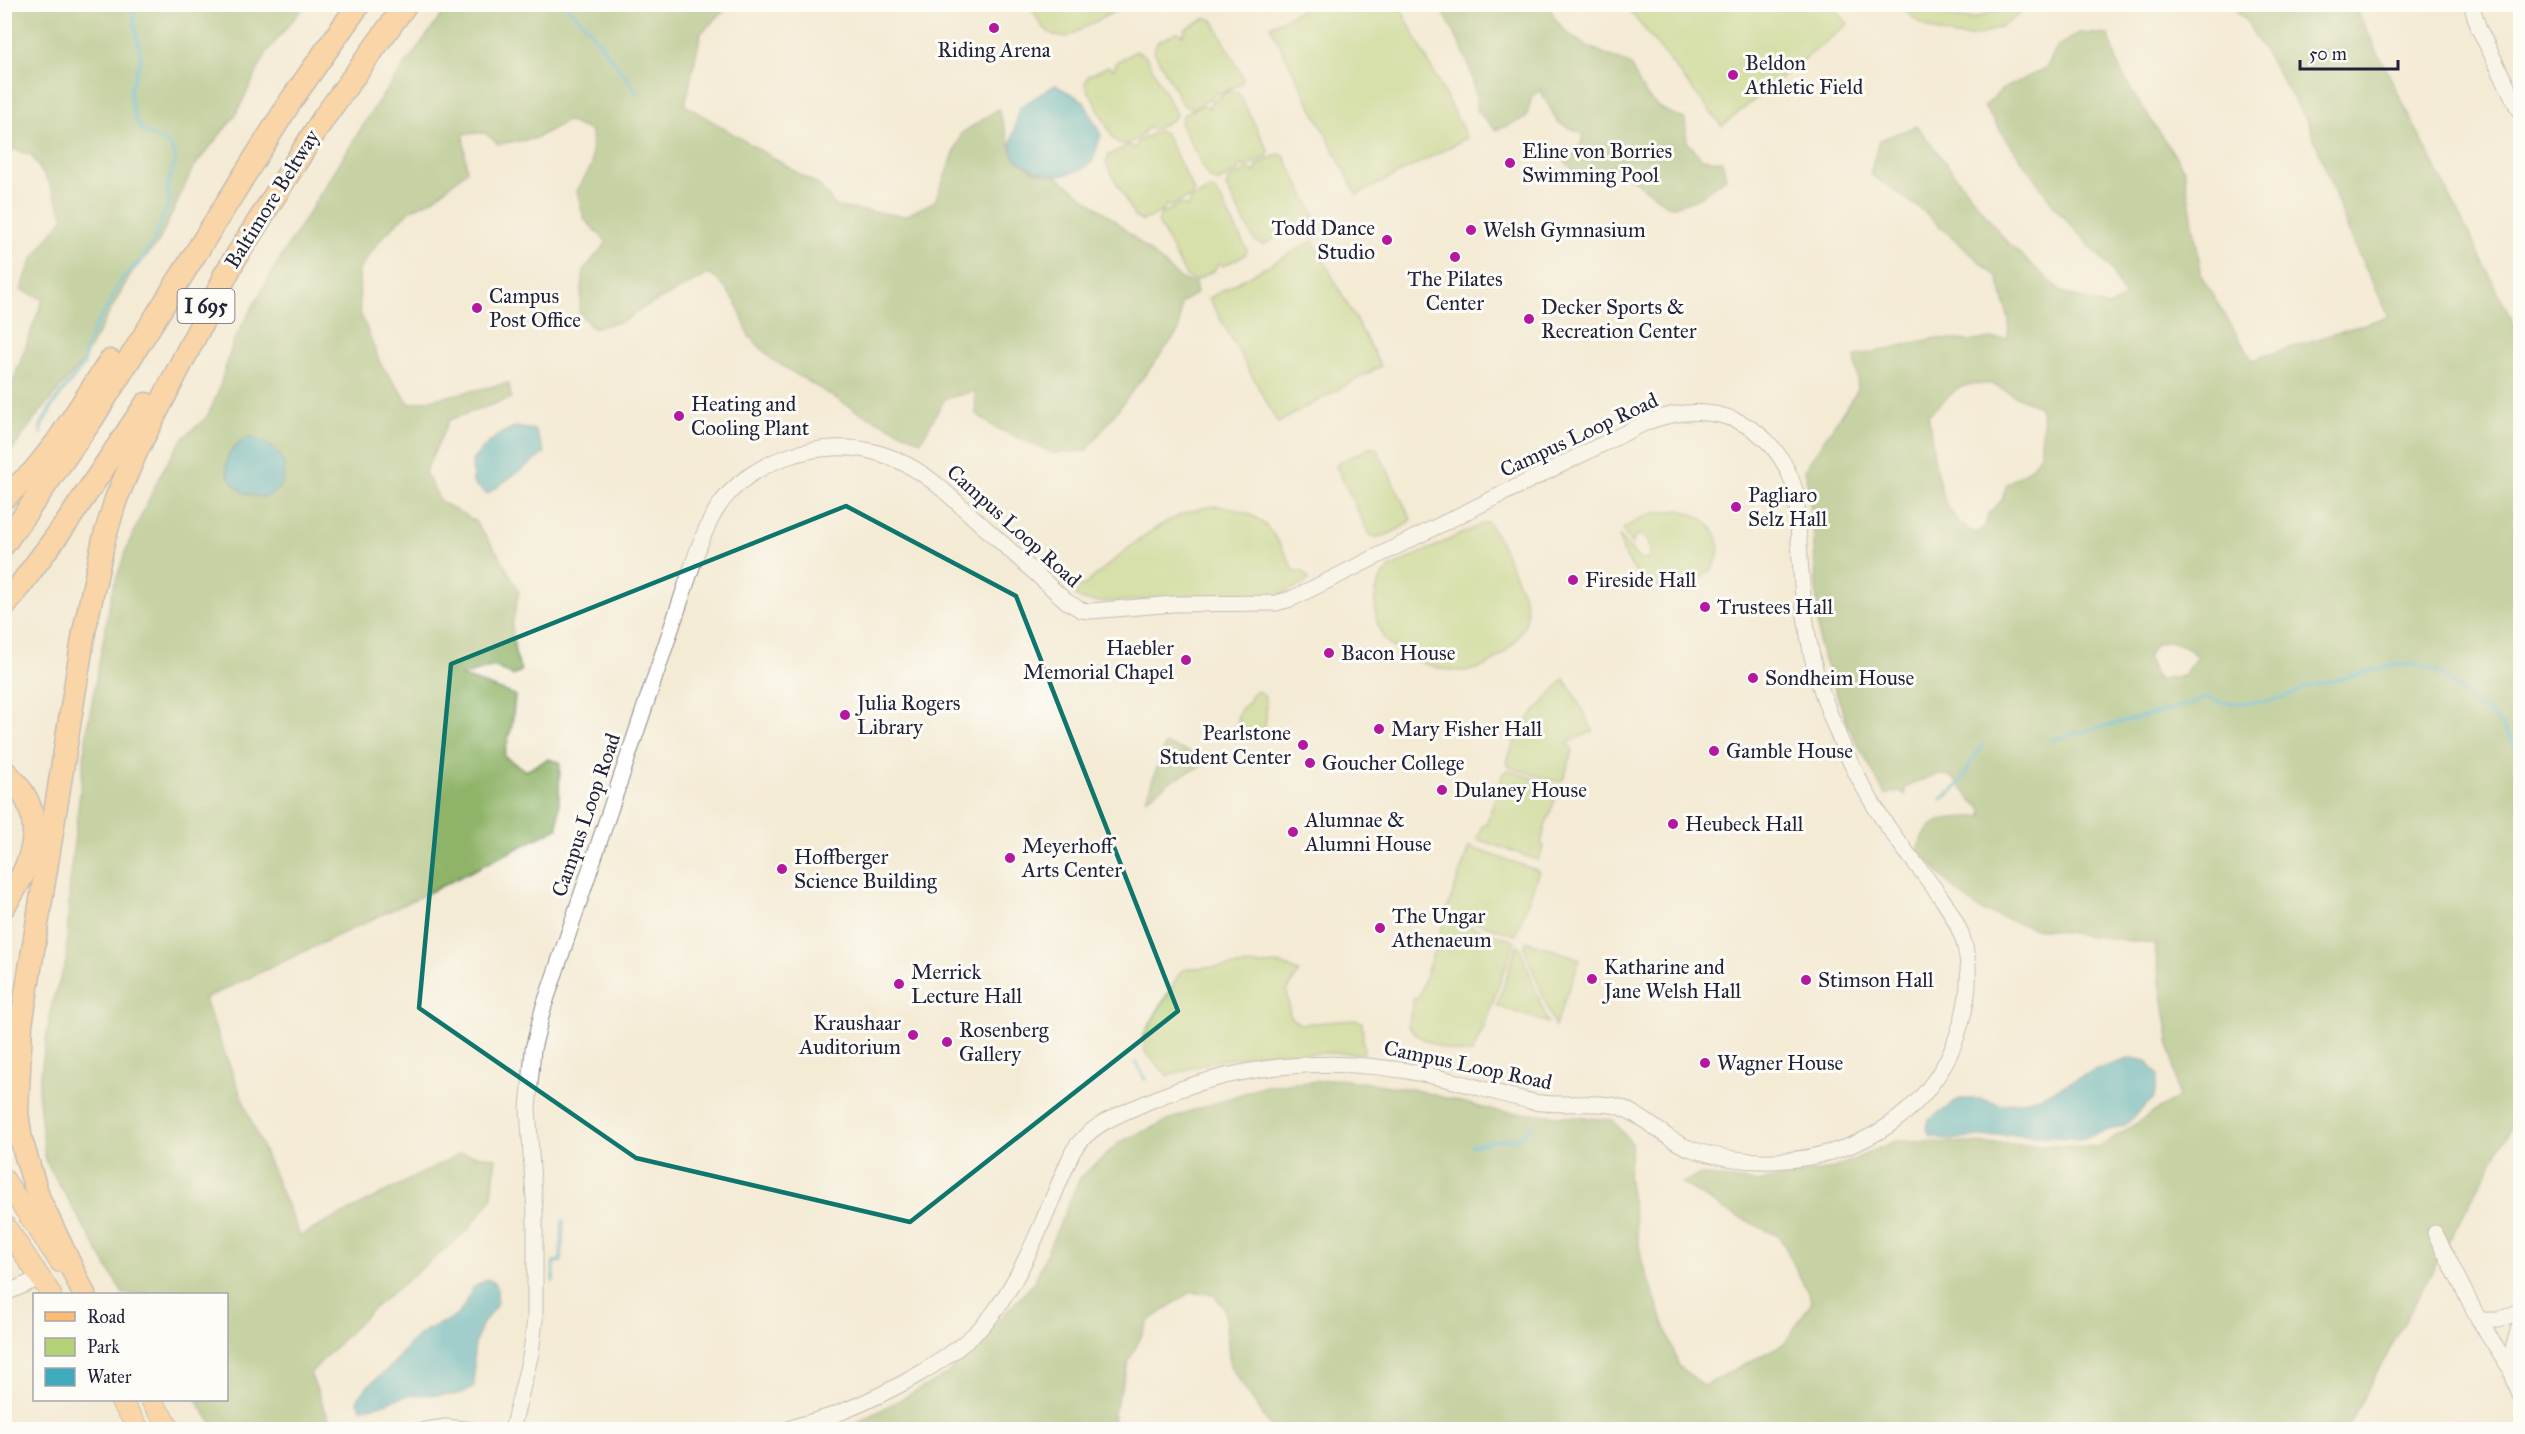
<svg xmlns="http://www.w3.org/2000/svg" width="2525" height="1434" font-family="'IM FELL Great Primer',serif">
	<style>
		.green { fill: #b4d178; stroke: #6b7a5a; stroke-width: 1.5 }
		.forest { fill: #8fb368; stroke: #586a52; stroke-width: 1.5; fill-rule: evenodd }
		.water { fill: #3eabbd; stroke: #30667c; stroke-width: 1.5 }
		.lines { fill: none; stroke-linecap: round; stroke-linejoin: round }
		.stream { stroke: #3eabbd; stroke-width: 4 }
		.minor-casing { stroke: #8b8688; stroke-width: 17 }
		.major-casing { stroke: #8b8688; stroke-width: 22 }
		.highway-casing { stroke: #8b8688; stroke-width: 25 }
		.minor { stroke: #fff; stroke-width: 15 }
		.major { stroke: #ffbb71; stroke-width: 20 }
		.highway { stroke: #ffbb71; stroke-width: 22 }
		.marked { fill: none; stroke: #0f766e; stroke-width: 4.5; stroke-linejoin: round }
		.poi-dot { fill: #b5179e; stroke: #fdfcf7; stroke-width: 2 }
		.labels { text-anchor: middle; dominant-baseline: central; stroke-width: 6; stroke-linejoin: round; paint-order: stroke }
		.shield { fill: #fdfcf7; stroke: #646373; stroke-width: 1.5 }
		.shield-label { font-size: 20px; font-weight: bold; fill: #22223b }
		.poi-label { font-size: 21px; fill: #22223b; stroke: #fdfcf7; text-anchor: start }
		.street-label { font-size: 21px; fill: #22223b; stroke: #fdfcf7 }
	</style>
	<rect width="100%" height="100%" fill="#fdfcf7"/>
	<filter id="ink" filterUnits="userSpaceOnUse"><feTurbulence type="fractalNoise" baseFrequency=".0167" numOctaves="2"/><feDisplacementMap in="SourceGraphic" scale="12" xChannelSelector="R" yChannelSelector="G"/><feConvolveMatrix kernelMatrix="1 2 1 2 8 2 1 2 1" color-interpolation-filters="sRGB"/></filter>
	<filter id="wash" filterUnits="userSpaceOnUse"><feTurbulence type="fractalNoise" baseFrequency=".008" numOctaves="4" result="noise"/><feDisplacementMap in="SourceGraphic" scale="24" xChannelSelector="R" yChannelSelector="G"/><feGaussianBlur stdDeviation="1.35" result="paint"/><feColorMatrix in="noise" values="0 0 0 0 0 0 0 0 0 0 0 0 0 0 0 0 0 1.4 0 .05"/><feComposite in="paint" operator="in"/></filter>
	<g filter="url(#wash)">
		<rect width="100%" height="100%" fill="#f4ebd5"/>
		<g class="green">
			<path d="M 1312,4 L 1399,5 L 1467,138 L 1357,195 L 1270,26 Z"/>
			<path d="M 1030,5 L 1123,5 L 1119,9 L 1067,37 C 1045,38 1039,22 1030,5 Z"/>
			<path d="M 1625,5 L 1832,5 L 1848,24 L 1722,126 Z"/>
			<path d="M 1900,5 L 1925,5 L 1942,14 L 1957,19 L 1975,18 L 1991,13 L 2004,5 L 2028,5 C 1989,46 1939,48 1900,5 Z"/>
			<path d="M 1206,18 L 1213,20 L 1243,78 L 1242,83 L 1220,94 L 1215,92 L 1212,98 L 1192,109 L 1183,105 L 1154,51 L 1157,42 L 1177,32 L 1183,35 L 1186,28 Z"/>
			<path d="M 1136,51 L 1146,56 L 1176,114 L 1174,119 L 1153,130 L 1147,128 C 1144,135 1130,146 1121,144 C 1119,144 1115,140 1113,138 L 1085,84 L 1088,76 L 1108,66 L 1114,69 L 1117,62 Z"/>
			<path d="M 1231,90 L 1239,94 L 1269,152 L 1267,157 L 1246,167 L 1240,165 L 1237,172 L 1217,182 L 1208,177 L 1180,123 L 1183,115 L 1203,105 L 1209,108 L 1212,101 Z"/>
			<path d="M 1158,131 L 1165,133 L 1194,191 L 1192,196 L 1171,206 L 1166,205 L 1163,211 L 1143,221 L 1135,217 L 1106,163 L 1109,155 L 1129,145 L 1135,148 L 1138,141 Z"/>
			<path d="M 1278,154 L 1284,156 L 1314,214 L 1312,219 L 1291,230 L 1286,228 L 1283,234 L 1264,245 L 1255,241 L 1226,187 L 1229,179 L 1249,169 L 1255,172 L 1258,165 Z"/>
			<path d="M 1209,189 L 1217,192 L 1247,250 L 1245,255 L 1223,266 L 1218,264 L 1215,270 L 1195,281 L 1186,276 L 1158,222 L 1161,214 L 1181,204 L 1187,207 L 1190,200 Z"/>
			<path d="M 1313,241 L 1381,366 L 1278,423 L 1209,298 Z"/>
			<path d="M 1371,447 L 1377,449 L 1411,519 C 1405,528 1383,538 1372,537 L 1368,532 L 1336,466 L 1340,462 Z"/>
			<path d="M 1217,506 C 1264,510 1275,534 1295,572 L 1301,570 L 1309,579 L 1304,584 L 1279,595 L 1097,602 C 1085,601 1077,601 1072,589 L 1076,580 L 1082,587 C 1122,555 1163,510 1217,506 Z"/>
			<path d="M 1680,510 C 1701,515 1723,529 1718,554 C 1717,559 1715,566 1711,570 C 1705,576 1695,582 1687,585 C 1651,598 1626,569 1619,536 L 1637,557 L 1644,560 L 1648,559 C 1652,549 1650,541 1642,535 L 1636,535 L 1632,545 L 1623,530 L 1625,527 L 1649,514 Z"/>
			<path d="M 1487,522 C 1497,530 1513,572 1520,586 C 1529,606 1531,622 1516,640 C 1506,652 1495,663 1480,668 C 1455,677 1410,663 1390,645 C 1374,631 1370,595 1382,577 C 1384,574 1388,570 1391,567 Z"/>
			<path d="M 1564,679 L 1573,692 L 1593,731 L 1568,743 L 1573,751 L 1563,780 L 1558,782 L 1509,767 L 1507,761 L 1519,730 Z"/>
			<path d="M 1258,691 L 1265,697 C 1268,717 1269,738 1242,737 L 1239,735 C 1238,719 1234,711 1249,703 L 1252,694 Z"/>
			<path d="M 1508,770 L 1556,786 L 1559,790 L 1545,826 L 1541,845 L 1544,846 L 1538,860 L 1477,839 L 1482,826 L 1486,825 L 1503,773 Z"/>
			<path d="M 1469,847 L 1539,871 L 1516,935 L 1446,913 Z"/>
			<path d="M 1445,918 L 1515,941 L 1483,1029 L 1472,1053 C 1455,1055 1418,1041 1408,1026 L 1414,998 L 1418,999 Z"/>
			<path d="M 1527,941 L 1580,959 L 1555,1027 L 1524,947 Z"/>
			<path d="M 1517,945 L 1519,945 L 1548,1023 L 1497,1006 Z"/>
			<path d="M 1281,964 L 1299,972 L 1287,991 L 1290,1017 L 1300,1024 L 1355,1020 L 1362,1022 L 1364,1053 L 1260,1054 L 1211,1062 L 1168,1076 L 1145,1052 L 1143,1036 L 1181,971 L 1192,968 Z"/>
		</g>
		<g class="forest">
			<path d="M 5,4 L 305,5 L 267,52 L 235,116 L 193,168 L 158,243 L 132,272 L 82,362 L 36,417 L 5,460 L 5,404 L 43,299 L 21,290 L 32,260 L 64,217 L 49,183 L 31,155 L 5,147 Z"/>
			<path d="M 449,5 L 730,5 L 701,33 L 685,105 L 820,186 L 836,207 L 905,216 L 935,201 L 962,133 L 998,109 L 1015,158 L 1035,172 L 1056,176 L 1113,219 L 1181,279 L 1195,283 L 1197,293 L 1181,303 L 1179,331 L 1086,451 L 1053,453 L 994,427 L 976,413 L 975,391 L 945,399 L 921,441 L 857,411 L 774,361 L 749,336 L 736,302 L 720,282 L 709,274 L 641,309 L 624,321 L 592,328 L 579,312 L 584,270 L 607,242 L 584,219 L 577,191 L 592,165 L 591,131 L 567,121 L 534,139 L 498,144 L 485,133 L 463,134 L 467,171 L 435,198 L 409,211 L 380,240 L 359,270 L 360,312 L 381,365 L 410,404 L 509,383 L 511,398 L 449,420 L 425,472 L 441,502 L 474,520 L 499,555 L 519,591 L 512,625 L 515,653 L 521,671 L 513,676 L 494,666 L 461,676 L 515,695 L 512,725 L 504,756 L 526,771 L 548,759 L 560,762 L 558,828 L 434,890 L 204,999 L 248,1113 L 300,1236 L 461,1153 L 496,1158 L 492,1198 L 468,1230 L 369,1312 L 310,1373 L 328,1417 L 338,1429 L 216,1429 L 196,1400 L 226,1400 L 226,1294 L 123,1294 L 45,1160 L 38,1090 L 52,1003 L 66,962 L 70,877 L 88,724 L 112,591 L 129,542 L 161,473 L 182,439 L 207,417 L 217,395 L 234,340 L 281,257 L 377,103 Z"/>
			<path d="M 1439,5 L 1549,5 C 1561,41 1597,50 1630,64 C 1645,96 1649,107 1685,119 L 1687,141 L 1702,159 L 1722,161 L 1726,178 L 1695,200 L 1670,207 L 1614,166 L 1596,176 L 1578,176 L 1565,161 L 1581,144 L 1584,134 L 1558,123 L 1540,90 L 1532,96 L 1526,118 L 1496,130 L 1477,111 C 1475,67 1459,42 1439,5 Z"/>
			<path d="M 2231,5 L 2354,5 L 2520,336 L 2520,1111 L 2346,1429 L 1272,1429 L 1230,1366 L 1224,1308 L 1214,1294 L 1189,1293 L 1149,1321 L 1129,1361 L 1114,1412 L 1113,1429 L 844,1430 L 946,1375 L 1033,1284 L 1080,1178 L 1120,1142 L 1185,1113 L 1265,1086 L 1339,1079 L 1412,1089 L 1495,1111 L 1613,1120 L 1632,1144 L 1628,1176 L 1642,1262 L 1679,1366 L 1704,1386 L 1785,1343 L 1812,1301 L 1780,1237 L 1725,1210 L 1681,1183 L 1700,1175 L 1756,1182 L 1834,1168 L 1895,1141 L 2099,1147 L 2178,1097 L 2154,944 L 2033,928 L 1982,911 L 1955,890 L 1917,849 C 1933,810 1949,820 1983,816 L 1981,807 C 1971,801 1967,796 1961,787 C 1945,763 1926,779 1905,788 L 1905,795 L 1899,791 L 1885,795 L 1848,726 L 1819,645 L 1813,525 L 1805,469 L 1858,389 L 1855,356 L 1935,338 L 1968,341 L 2008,338 L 2009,320 L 1998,278 L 1917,206 L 1870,174 L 1879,140 L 1917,126 L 2006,241 L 2062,292 L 2108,307 L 2125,298 L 2110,268 L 2057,210 L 1984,107 L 2001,90 L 2046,68 L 2058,46 L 2079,33 L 2109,35 L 2118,65 L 2132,92 L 2184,169 L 2202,277 L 2252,360 L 2389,316 L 2352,241 L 2309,124 L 2244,18 ZM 1974,384 L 1991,384 L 2037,406 L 2041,411 L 2043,423 L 2040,454 L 2030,469 L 2007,484 L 2002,500 L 1988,515 L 1985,526 L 1977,533 C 1934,519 1935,451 1928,415 L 1958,388 ZM 2165,642 C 2180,643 2187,646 2197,658 L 2183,675 L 2158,680 L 2147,657 L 2155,645 Z"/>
			<path d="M 1165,744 L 1214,760 L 1174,779 L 1146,799 Z"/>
		</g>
		<g class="water">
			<path d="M 1055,85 L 1083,100 L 1101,135 L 1092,163 C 1063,183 1042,177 1015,158 L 1011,144 L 1020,107 Z"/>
			<path d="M 515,427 L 535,430 L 545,453 L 487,494 L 473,483 L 472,461 C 485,445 496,434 515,427 Z"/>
			<path d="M 248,437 C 267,441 290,455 283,477 C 282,481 280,487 277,490 C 255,514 194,468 248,437 Z"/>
			<path d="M 2132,1058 L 2147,1061 L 2158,1076 L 2154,1098 L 2125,1125 L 2080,1139 L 2012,1134 L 1951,1140 L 1930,1136 L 1927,1129 L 1929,1120 L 1960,1099 L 1982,1099 L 2001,1105 L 2041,1097 L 2097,1069 Z"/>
			<path d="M 488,1279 L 496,1284 C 502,1314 487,1309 480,1330 C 477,1337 474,1346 474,1353 C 473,1365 476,1374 474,1386 C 454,1403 429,1390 406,1396 C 391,1400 377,1408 361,1408 L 357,1400 C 366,1384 378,1379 390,1367 C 401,1356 409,1341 422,1333 C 451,1314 457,1328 472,1288 Z"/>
		</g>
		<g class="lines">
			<g class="stream">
				<path d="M 565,4 L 589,29 L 638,94"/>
				<path d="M 41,434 L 41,426 L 53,404 L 84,364 L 85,350 L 95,327 L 109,305 L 120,281 L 142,260 L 155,238 L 170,199 L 167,188 L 176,157 L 169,144 L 144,132 L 136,121 L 132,107 L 130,90 L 141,57 L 134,20 L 135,4"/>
				<path d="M 2052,740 C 2104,725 2157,715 2208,698 C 2213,700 2220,703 2226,703 C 2249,704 2285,702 2303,688 L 2399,664 C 2437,664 2445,675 2470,700 C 2477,707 2486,710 2493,716 C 2504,726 2512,742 2520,754"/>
				<path d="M 1941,799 C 1964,787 1968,764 1983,744"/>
				<path d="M 1136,1062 L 1145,1079"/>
				<path d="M 1472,1146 L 1492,1141 L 1518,1138 L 1533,1126"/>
				<path d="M 553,1281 L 554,1262 L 561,1261 L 563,1221"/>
			</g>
		</g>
	</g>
	<g filter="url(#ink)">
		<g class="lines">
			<g class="minor-casing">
				<g id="minor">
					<path d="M 2471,4 L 2479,29 L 2520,112"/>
					<path d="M 2435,1233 L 2479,1320 L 2511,1370 L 2520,1395"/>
					<path d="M 4,1294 L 40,1278"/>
					<path d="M 2479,1320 L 2499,1320 L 2520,1311"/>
					<path d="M 2511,1370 L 2513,1349 L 2520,1323"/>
					<path d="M 425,1430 L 445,1427 L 474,1430"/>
					<path d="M 512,1430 L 531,1353 L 535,1319 L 535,1213 L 528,1109 L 533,1049 L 543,1009 L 698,549 C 704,534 709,520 718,507 C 750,459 823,437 878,453 C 902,460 922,472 941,488 L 1066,601 L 1081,610 L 1091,611 L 1174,604 L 1276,603 L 1291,599 L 1645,423 C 1712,396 1776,422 1796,493 C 1801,560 1800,631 1823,695 C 1837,736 1857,779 1880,815 C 1932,897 1996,927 1956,1039 C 1917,1145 1795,1182 1694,1150 C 1666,1141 1647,1117 1620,1107 C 1600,1100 1559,1107 1534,1102 C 1498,1094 1463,1082 1427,1075 C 1335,1055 1237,1063 1150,1101 C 1121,1114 1091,1123 1073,1151 C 1048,1206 1028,1267 992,1315 C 958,1358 889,1393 839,1413 C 822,1420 803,1423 786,1430"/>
				</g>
			</g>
			<g class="major-casing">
				<g id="major">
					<path d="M 4,1179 L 60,1262"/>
					<path d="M 4,1224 L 51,1294"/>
					<path d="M 120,1400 L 140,1430"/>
					<path d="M 151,1400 L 171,1430"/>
				</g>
			</g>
			<g class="highway-casing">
				<g id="highway">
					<path d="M 224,276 L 323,119 L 406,4"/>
					<path d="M 4,498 L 33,472 L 57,442 L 110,361"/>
					<path d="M 4,544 L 92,419 L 292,99 L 359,4"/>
					<path d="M 4,607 L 68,521 L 146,404"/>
					<path d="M 4,771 C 51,813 36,860 4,906"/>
					<path d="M 84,1294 L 39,1199 L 21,1140 L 17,1112 L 21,1025 L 84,632 L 104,539 L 116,499 L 136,452 L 232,264"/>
				</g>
			</g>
			<use href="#minor" class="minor"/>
			<use href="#major" class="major"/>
			<use href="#highway" class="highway"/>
		</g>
	</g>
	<path d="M0 0H2525V1434H0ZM 846,506 L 1016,596 L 1178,1011 L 910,1222 L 636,1158 L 419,1008 L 451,664 Z" fill="#f4ebd5" fill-opacity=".55" fill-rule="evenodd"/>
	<path class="marked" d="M 846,506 L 1016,596 L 1178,1011 L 910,1222 L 636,1158 L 419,1008 L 451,664 Z"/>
	<g class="poi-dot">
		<circle cx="994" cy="28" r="6"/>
		<circle cx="1733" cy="75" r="6"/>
		<circle cx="1510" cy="163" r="6"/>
		<circle cx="1471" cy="230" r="6"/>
		<circle cx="1387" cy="240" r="6"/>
		<circle cx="1455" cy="257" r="6"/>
		<circle cx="477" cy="308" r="6"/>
		<circle cx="1529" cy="319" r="6"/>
		<circle cx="679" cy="416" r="6"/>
		<circle cx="1736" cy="507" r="6"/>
		<circle cx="1573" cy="580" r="6"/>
		<circle cx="1705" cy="607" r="6"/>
		<circle cx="1329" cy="653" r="6"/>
		<circle cx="1186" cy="660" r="6"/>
		<circle cx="1753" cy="678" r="6"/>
		<circle cx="845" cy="715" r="6"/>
		<circle cx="1379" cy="729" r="6"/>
		<circle cx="1303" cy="745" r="6"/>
		<circle cx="1714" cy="751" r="6"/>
		<circle cx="1310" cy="763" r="6"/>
		<circle cx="1442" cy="790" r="6"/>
		<circle cx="1673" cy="824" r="6"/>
		<circle cx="1293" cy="832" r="6"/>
		<circle cx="1010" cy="858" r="6"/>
		<circle cx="782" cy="869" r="6"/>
		<circle cx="1380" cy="928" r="6"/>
		<circle cx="1592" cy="979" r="6"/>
		<circle cx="1806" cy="980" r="6"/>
		<circle cx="899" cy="984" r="6"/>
		<circle cx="913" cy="1035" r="6"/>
		<circle cx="947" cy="1042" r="6"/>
		<circle cx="1705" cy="1063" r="6"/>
	</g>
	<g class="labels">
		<rect class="shield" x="177.5" y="289" width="57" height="34" rx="4.5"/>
		<g class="shield-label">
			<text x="206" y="306">I 695</text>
		</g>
		<g class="poi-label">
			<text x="994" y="50" text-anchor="middle">Riding Arena</text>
			<text x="1745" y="63">Beldon<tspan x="1745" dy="24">Athletic Field</tspan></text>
			<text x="1522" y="151">Eline von Borries<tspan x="1522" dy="24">Swimming Pool</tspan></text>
			<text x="1375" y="228" text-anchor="end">Todd Dance<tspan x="1375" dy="24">Studio</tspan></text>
			<text x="1483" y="230">Welsh Gymnasium</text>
			<text x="1455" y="279" text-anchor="middle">The Pilates<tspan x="1455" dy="24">Center</tspan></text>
			<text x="489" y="296">Campus<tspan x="489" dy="24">Post Office</tspan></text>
			<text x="1541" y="307">Decker Sports &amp;<tspan x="1541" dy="24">Recreation Center</tspan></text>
			<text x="691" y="404">Heating and<tspan x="691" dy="24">Cooling Plant</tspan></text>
			<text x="1748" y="495">Pagliaro<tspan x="1748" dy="24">Selz Hall</tspan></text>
			<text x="1585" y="580">Fireside Hall</text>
			<text x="1717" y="607">Trustees Hall</text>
			<text x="1174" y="648" text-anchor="end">Haebler<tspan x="1174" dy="24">Memorial Chapel</tspan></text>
			<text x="1341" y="653">Bacon House</text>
			<text x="1765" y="678">Sondheim House</text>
			<text x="857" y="703">Julia Rogers<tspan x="857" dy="24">Library</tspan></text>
			<text x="1391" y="729">Mary Fisher Hall</text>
			<text x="1291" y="733" text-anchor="end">Pearlstone<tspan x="1291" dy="24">Student Center</tspan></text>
			<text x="1726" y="751">Gamble House</text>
			<text x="1322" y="763">Goucher College</text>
			<text x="1454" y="790">Dulaney House</text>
			<text x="1305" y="820">Alumnae &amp;<tspan x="1305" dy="24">Alumni House</tspan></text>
			<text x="1685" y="824">Heubeck Hall</text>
			<text x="1022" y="846">Meyerhoff<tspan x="1022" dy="24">Arts Center</tspan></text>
			<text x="794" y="857">Hoffberger<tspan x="794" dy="24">Science Building</tspan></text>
			<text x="1392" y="916">The Ungar<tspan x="1392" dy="24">Athenaeum</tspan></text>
			<text x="1604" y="967">Katharine and<tspan x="1604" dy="24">Jane Welsh Hall</tspan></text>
			<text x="911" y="972">Merrick<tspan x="911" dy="24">Lecture Hall</tspan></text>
			<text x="1818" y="980">Stimson Hall</text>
			<text x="901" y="1023" text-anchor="end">Kraushaar<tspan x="901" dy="24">Auditorium</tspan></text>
			<text x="959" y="1030">Rosenberg<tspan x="959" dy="24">Gallery</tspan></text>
			<text x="1717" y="1063">Wagner House</text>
		</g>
		<g class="street-label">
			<text transform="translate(272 199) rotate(-58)">Baltimore Beltway</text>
			<text transform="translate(1579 435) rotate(-25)">Campus Loop Road</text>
			<text transform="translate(1014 526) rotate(42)">Campus Loop Road</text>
			<text transform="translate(586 815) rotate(-71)">Campus Loop Road</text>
			<text transform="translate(1468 1065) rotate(12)">Campus Loop Road</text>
		</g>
	</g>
	<rect width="2525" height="1434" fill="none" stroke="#fdfcf7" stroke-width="24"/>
	<rect x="33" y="1293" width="195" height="108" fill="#fdfcf7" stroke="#a5a5ac" stroke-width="1.5"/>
	<rect x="45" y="1312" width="30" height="9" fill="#ffbb71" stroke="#a5a5ac" stroke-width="1.5"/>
	<text x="87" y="1323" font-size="18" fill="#22223b">Road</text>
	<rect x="45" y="1338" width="30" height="18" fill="#b4d178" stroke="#a5a5ac" stroke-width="1.5"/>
	<text x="87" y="1353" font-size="18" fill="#22223b">Park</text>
	<rect x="45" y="1368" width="30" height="18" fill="#3eabbd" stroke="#a5a5ac" stroke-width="1.5"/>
	<text x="87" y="1383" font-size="18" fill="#22223b">Water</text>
	<path d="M2300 60v9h98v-9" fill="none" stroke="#22223b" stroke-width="3"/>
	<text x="2309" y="60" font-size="18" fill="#22223b" stroke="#fdfcf7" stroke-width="4.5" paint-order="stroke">50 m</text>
</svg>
